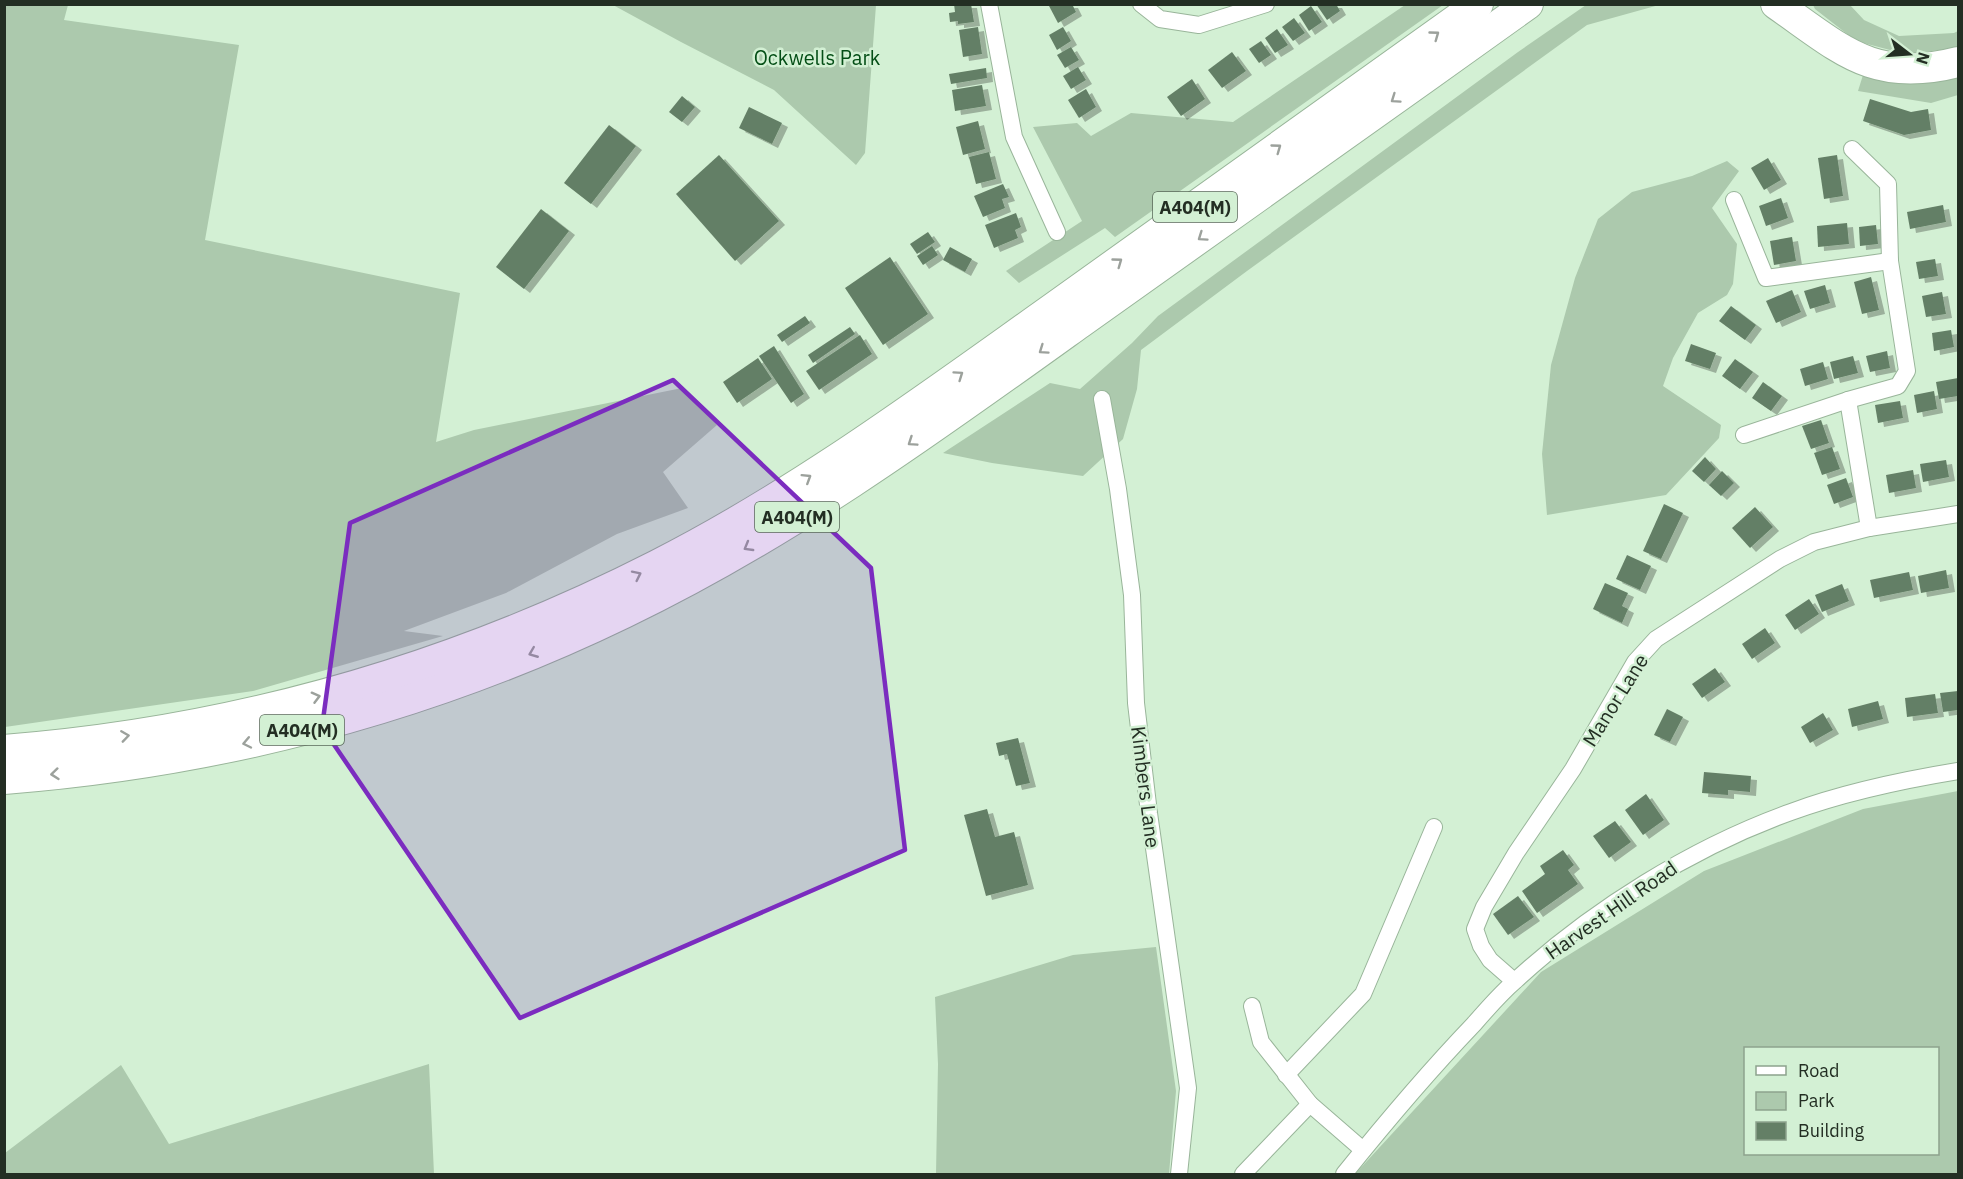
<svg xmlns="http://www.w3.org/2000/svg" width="1963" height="1179" font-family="'IBM Plex Sans',sans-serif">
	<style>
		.green { fill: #acc9ad; fill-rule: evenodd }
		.building { fill: #647f66; filter: url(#shadow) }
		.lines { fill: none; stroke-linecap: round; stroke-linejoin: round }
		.minor-casing { stroke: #99b59a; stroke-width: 18 }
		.motorway-casing { stroke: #99b59a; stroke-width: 32 }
		.minor { stroke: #fff; stroke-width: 16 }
		.motorway { stroke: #fff; stroke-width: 30 }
		.oneway { stroke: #9ca19c }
		.marked { fill: #7b2cbf; fill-opacity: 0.2; stroke: #7b2cbf; stroke-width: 4.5; stroke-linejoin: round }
		.labels { text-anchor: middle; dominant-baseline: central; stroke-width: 5; stroke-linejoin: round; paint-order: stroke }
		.shield { fill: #d3f0d4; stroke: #586858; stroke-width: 1.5 }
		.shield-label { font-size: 18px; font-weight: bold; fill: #232e23 }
		.park-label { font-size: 20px; fill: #044e16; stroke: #d3f0d4 }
		.street-label { font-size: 20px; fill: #232e23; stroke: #d3f0d4 }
	</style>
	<defs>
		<filter id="shadow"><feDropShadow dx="6" dy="4" stdDeviation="0" flood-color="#0004"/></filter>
	</defs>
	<rect width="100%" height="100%" fill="#d3f0d4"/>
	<g class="green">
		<path d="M 5,4 L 68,5 L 64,20 L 239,45 L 205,240 L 460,293 L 436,442 L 474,430 L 682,388 L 717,425 L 663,472 L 688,508 L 617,534 L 506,593 L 404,631 L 443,636 L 253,691 L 5,727 Z"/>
		<path d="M 613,5 L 876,5 L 865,153 L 856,165 L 774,90 L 681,42 Z"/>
		<path d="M 1405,5 L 1443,5 L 1115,237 L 1105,228 L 1019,283 L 1006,271 L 1082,221 L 1033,127 L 1077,123 L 1091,136 L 1131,113 L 1233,122 Z"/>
		<path d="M 1586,5 L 1659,5 L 1587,25 L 1247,271 L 1141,350 L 1137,389 L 1123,439 L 1083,476 L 992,463 L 943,453 L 1050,383 L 1080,389 L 1132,343 L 1158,316 L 1518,52 Z"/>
		<path d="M 1813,5 L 1850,5 L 1864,20 L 1899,36 L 1954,33 L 1958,31 L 1958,48 L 1905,54 L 1856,41 L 1815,9 Z"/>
		<path d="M 1863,75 L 1958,76 L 1958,95 L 1931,103 L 1858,91 Z"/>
		<path d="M 1727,161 L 1739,171 L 1712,208 L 1737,244 L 1733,284 L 1727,295 L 1698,313 L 1673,358 L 1663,386 L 1721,425 L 1719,438 L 1666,495 L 1547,515 L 1542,454 L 1551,365 L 1575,278 L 1598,219 L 1632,192 L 1692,176 Z"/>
		<path d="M 1958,791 L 1958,1174 L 1355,1174 L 1541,972 L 1704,871 L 1863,809 ZM 1746,1048 L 1938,1048 L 1938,1154 L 1746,1154 Z"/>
		<path d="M 1156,947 L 1176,1091 L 1169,1174 L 936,1174 L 938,1064 L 935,997 L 1073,955 Z"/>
		<path d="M 429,1064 L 434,1174 L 5,1174 L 5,1153 L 121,1065 L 169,1144 Z"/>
	</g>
	<g class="building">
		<path d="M 954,4 L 971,4 L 974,22 L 958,24 L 958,21 L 950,22 L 949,13 L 955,12 Z"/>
		<path d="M 1048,4 L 1072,4 L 1076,12 L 1058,23 Z"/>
		<path d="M 1316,4 L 1336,4 L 1340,11 L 1327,20 Z"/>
		<path d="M 1311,6 L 1322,22 L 1309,31 L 1299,15 Z"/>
		<path d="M 1294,18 L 1305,33 L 1293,41 L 1282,27 Z"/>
		<path d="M 978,27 L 982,54 L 963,57 L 959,30 Z"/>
		<path d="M 1063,27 L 1071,41 L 1057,50 L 1049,35 Z"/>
		<path d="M 1277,29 L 1288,45 L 1275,53 L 1265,38 Z"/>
		<path d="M 1261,41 L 1271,55 L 1259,63 L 1249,49 Z"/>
		<path d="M 1071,47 L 1079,60 L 1065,68 L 1057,55 Z"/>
		<path d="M 1232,52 L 1246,71 L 1222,88 L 1208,70 Z"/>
		<path d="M 1078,67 L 1086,80 L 1071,89 L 1063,76 Z"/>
		<path d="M 986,68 L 987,78 L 951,84 L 949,74 Z"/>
		<path d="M 1192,79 L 1205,99 L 1181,116 L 1167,97 Z"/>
		<path d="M 982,85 L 986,106 L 955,111 L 952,90 Z"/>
		<path d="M 1086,89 L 1096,107 L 1079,118 L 1068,100 Z"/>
		<path d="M 682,96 L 695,107 L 682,122 L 669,112 Z"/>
		<path d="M 1870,99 L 1911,112 L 1928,109 L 1931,130 L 1904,135 L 1863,121 Z"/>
		<path d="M 749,107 L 782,123 L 772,144 L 739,128 Z"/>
		<path d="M 978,121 L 985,149 L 963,155 L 956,127 Z"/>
		<path d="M 609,125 L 636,146 L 591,204 L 564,183 Z"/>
		<path d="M 989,152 L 996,179 L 976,184 L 969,157 Z"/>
		<path d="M 719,155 L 779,221 L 735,261 L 676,194 Z"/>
		<path d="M 1837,155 L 1843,196 L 1824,199 L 1818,158 Z"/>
		<path d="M 1768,158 L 1781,180 L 1764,190 L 1751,168 Z"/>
		<path d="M 1003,184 L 1009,197 L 1002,199 L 1005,208 L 983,217 L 974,196 Z"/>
		<path d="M 1781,198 L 1788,218 L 1766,226 L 1759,206 Z"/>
		<path d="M 1943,205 L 1946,222 L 1910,229 L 1907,212 Z"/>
		<path d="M 541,209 L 569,231 L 524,289 L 496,267 Z"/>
		<path d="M 1016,213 L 1021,227 L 1015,230 L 1018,238 L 994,248 L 985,225 Z"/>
		<path d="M 1847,223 L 1849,244 L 1818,247 L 1817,226 Z"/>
		<path d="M 1876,225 L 1878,244 L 1860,246 L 1859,227 Z"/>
		<path d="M 928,232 L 935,242 L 917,254 L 910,244 Z"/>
		<path d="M 1792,237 L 1796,261 L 1774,265 L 1770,241 Z"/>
		<path d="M 932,246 L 938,255 L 923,265 L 917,256 Z"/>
		<path d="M 950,247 L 972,259 L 965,272 L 943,260 Z"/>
		<path d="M 890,257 L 928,314 L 883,345 L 845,288 Z"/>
		<path d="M 1935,259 L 1938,276 L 1919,279 L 1916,262 Z"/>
		<path d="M 1871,277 L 1879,310 L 1862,314 L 1854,282 Z"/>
		<path d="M 1825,285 L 1830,303 L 1810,309 L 1804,291 Z"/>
		<path d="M 1792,290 L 1801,312 L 1776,323 L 1766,301 Z"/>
		<path d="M 1942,292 L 1946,314 L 1926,317 L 1922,296 Z"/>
		<path d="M 1731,306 L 1756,325 L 1745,340 L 1719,321 Z"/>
		<path d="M 805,316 L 810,323 L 782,342 L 777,335 Z"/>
		<path d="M 850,327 L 855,334 L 813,363 L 808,355 Z"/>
		<path d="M 1951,330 L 1954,347 L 1934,351 L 1932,333 Z"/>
		<path d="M 860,335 L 872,354 L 819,390 L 806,371 Z"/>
		<path d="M 1691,344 L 1716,353 L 1710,369 L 1685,361 Z"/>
		<path d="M 774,346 L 804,394 L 791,403 L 759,356 Z"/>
		<path d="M 1887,351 L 1890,368 L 1870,372 L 1866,356 Z"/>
		<path d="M 1853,356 L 1858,373 L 1834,379 L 1830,362 Z"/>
		<path d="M 758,358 L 772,379 L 737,403 L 723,382 Z"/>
		<path d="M 1735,359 L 1753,372 L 1740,389 L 1722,376 Z"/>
		<path d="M 1823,362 L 1828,379 L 1805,386 L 1800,369 Z"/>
		<path d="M 1958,378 L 1958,396 L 1939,399 L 1936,382 Z"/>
		<path d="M 1763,382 L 1782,396 L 1771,411 L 1752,398 Z"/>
		<path d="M 1934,391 L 1937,409 L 1917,413 L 1914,395 Z"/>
		<path d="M 1900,401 L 1903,418 L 1878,423 L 1875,405 Z"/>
		<path d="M 1821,420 L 1829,443 L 1811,449 L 1802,426 Z"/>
		<path d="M 1832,447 L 1840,469 L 1822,475 L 1814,453 Z"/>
		<path d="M 1705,457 L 1716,469 L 1704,482 L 1692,471 Z"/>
		<path d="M 1946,460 L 1949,477 L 1923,482 L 1920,464 Z"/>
		<path d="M 1913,470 L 1916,488 L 1889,493 L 1886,475 Z"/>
		<path d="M 1722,471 L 1734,483 L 1721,496 L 1709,485 Z"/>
		<path d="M 1846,478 L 1853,497 L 1834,504 L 1827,485 Z"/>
		<path d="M 1664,504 L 1683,513 L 1661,559 L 1643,551 Z"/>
		<path d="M 1755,507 L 1773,527 L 1750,548 L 1732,528 Z"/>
		<path d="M 1627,555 L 1651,566 L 1640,590 L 1616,579 Z"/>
		<path d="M 1946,570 L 1949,588 L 1921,593 L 1918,576 Z"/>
		<path d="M 1909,572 L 1913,590 L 1874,598 L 1870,580 Z"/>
		<path d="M 1605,583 L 1628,593 L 1622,606 L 1628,609 L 1622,623 L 1593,609 Z"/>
		<path d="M 1842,584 L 1849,601 L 1822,612 L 1815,595 Z"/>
		<path d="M 1809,599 L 1819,614 L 1795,630 L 1785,615 Z"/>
		<path d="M 1765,628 L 1775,643 L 1752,659 L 1742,644 Z"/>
		<path d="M 1715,668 L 1725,682 L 1702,698 L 1692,684 Z"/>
		<path d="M 1958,691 L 1958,710 L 1943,712 L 1940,693 Z"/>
		<path d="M 1935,694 L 1938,713 L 1907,717 L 1905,698 Z"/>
		<path d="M 1878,701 L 1883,719 L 1852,727 L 1848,709 Z"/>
		<path d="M 1667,709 L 1683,717 L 1670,742 L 1654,735 Z"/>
		<path d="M 1823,713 L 1833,730 L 1810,743 L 1801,727 Z"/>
		<path d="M 1018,738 L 1030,783 L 1016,786 L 1007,754 L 999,756 L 996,743 Z"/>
		<path d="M 1704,772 L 1751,776 L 1750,792 L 1728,790 L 1728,795 L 1702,793 Z"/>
		<path d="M 1646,794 L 1664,820 L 1643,835 L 1625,810 Z"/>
		<path d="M 987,809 L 995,837 L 1014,832 L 1028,885 L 986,896 L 964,815 Z"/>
		<path d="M 1615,821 L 1631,842 L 1609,858 L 1593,836 Z"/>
		<path d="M 1563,850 L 1574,865 L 1568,870 L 1578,884 L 1537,913 L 1522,891 L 1545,874 L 1540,866 Z"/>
		<path d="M 1518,896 L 1534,917 L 1508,935 L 1493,914 Z"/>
	</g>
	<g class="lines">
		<g class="minor-casing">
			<g id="minor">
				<path d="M 989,4 L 1014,137 L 1057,232"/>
				<path d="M 1141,4 L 1160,19 L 1199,25 L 1266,4"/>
				<path d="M 1734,200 L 1766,278 L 1890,261"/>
				<path d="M 1102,399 L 1118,489 L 1132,595 L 1136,703 L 1149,813 L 1188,1088 L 1179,1174"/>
				<path d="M 1848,400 L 1869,528"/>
				<path d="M 1744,435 L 1848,400 L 1898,386 L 1907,371 L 1890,261 L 1888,184 L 1852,149"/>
				<path d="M 1514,981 L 1490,960 L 1481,946 L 1475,929 L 1484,907 L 1516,853 L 1573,769 L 1635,662 L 1656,639 L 1780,559 L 1814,542 L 1869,528 L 1958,514"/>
				<path d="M 1252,1006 L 1261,1042 L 1310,1104 L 1363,1150"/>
				<path d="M 1286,1075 L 1363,994 L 1434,827"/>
				<path d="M 1243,1174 L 1310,1104"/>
				<path d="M 1344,1174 C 1385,1123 1428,1072 1474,1024 C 1487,1009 1500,994 1515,981 C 1592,910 1693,847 1791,812 C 1845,792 1903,780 1958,771"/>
			</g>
		</g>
		<g class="motorway-casing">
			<g id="motorway">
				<path d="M 1776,4 C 1841,49 1873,84 1958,62"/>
				<path d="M 4,750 C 233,732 453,669 657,565 C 797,494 925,399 1053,308 C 1194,207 1336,106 1478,4"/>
				<path d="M 4,779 C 220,762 430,707 624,613 C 787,535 934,428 1080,323 C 1229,217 1379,111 1528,4"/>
			</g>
		</g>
		<use href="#minor" class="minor"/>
		<use href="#motorway" class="motorway"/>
	</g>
	<defs><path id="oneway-chevron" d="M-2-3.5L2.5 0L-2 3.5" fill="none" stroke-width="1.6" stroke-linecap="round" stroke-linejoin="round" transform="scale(1.5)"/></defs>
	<g class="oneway">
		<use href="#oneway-chevron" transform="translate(1435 35) rotate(-36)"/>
		<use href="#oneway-chevron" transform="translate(1395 99) rotate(145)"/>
		<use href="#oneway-chevron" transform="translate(1277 148) rotate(-36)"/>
		<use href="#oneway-chevron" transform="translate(1202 237) rotate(145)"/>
		<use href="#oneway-chevron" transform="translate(1118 262) rotate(-36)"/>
		<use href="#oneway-chevron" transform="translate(1043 350) rotate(145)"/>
		<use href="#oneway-chevron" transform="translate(959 375) rotate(-35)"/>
		<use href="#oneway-chevron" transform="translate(912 442) rotate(146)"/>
		<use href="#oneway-chevron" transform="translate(807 478) rotate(-32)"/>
		<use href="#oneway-chevron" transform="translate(748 547) rotate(150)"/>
		<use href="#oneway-chevron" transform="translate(637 575) rotate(-26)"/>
		<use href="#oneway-chevron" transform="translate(533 653) rotate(158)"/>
		<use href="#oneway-chevron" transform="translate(316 697) rotate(-15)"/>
		<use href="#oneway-chevron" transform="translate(125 736) rotate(-8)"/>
		<use href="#oneway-chevron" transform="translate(247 743) rotate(168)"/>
		<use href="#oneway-chevron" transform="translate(55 774) rotate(174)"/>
	</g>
	<path class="marked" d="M 673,380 L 871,568 L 905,850 L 520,1018 L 322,727 L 350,523 Z"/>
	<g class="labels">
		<g class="shield">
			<rect x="1153" y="192" width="84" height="30" rx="4.5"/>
			<rect x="755" y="502" width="84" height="30" rx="4.5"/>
			<rect x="260" y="715" width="84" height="30" rx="4.5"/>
		</g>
		<g class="shield-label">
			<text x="1195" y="207">A404(M)</text>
			<text x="797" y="517">A404(M)</text>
			<text x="302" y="730">A404(M)</text>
		</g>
		<g class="park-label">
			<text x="817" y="57">Ockwells Park</text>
		</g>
		<g class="street-label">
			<text transform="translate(1615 700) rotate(-58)">Manor Lane</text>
			<text transform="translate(1146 787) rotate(83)">Kimbers Lane</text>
			<text transform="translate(1611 910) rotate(-35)">Harvest Hill Road</text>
		</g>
	</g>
	<rect width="1963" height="1179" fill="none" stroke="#232e23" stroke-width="12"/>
	<rect x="1744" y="1047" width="195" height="108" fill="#d3f0d4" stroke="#8da28d" stroke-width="1.5"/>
	<rect x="1756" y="1066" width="30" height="9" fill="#ffffff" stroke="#8da28d" stroke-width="1.5"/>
	<text x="1798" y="1077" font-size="18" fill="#232e23">Road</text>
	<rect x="1756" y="1092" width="30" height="18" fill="#acc9ad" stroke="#8da28d" stroke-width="1.5"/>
	<text x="1798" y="1107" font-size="18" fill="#232e23">Park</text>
	<rect x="1756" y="1122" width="30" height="18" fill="#647f66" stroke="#8da28d" stroke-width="1.5"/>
	<text x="1798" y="1137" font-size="18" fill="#232e23">Building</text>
	<g transform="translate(1909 54) rotate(107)" stroke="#d3f0d4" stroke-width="4.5" paint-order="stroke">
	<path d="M0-4.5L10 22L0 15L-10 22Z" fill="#232e23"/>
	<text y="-9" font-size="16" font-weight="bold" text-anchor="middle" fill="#232e23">N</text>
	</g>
</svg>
